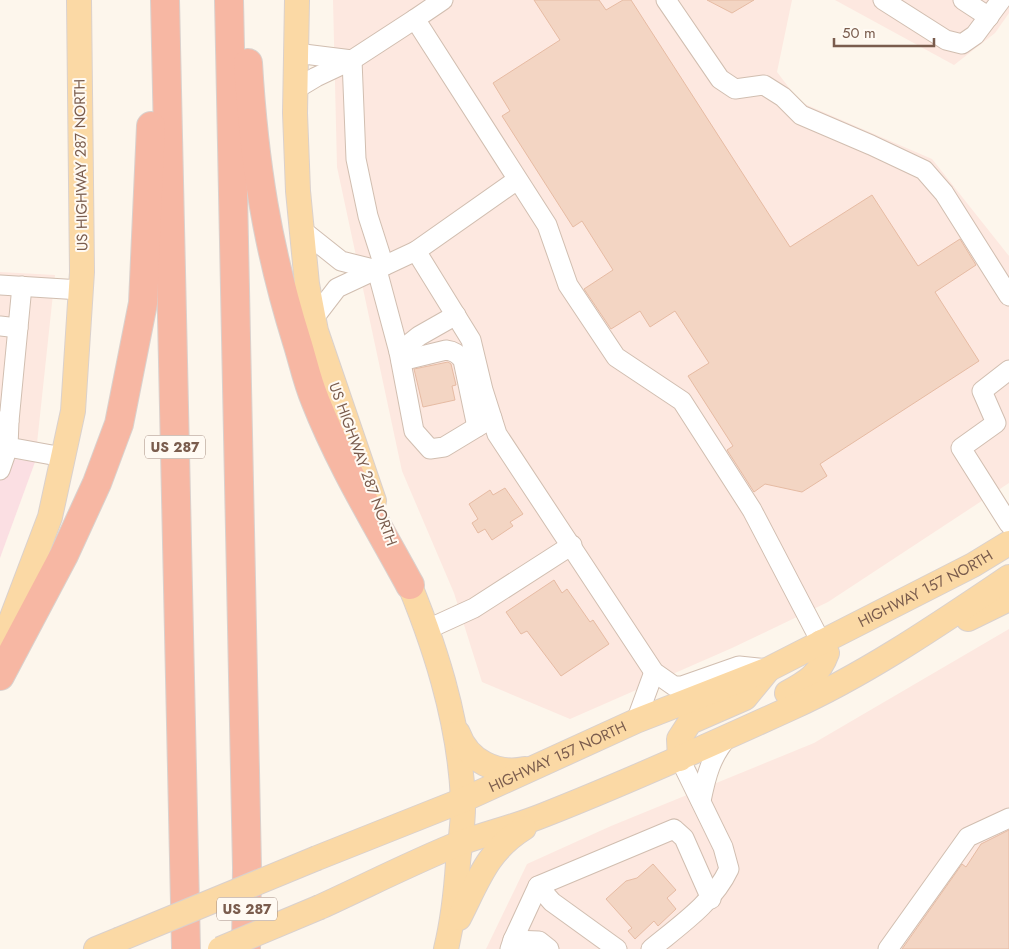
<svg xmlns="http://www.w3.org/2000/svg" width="1009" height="949" font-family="Jost,sans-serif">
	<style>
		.commercial { fill: #fde8e0 }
		.medical { fill: #fbdfe3 }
		.building { fill: #f3d5c3; stroke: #e6bba3 }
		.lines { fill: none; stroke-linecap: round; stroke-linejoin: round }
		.minor-casing { stroke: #d1beb0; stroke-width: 21 }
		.major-casing { stroke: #dad1cd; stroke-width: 26 }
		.highway-casing { stroke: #dad1cd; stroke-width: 30 }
		.minor { stroke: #fff; stroke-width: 19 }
		.major { stroke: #fbd9a5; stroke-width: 24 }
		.highway { stroke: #f7b7a3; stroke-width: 28 }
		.major-bridge-casing { stroke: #dad1cd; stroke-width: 26; stroke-linecap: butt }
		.major-bridge { stroke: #fbd9a5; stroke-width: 24 }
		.labels { text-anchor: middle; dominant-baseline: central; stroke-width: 4; stroke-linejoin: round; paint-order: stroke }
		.shield { fill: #fffaf3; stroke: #a28b7f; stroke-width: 1 }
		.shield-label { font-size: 14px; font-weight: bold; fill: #7a5c4d }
		.street-label { font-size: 15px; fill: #7a5c4d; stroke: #fffaf3 }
	</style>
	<rect width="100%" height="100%" fill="#fdf6ec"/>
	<g class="commercial">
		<path d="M 333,0 L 792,0 L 777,72 L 800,102 L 932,159 L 1009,256 L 1009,483 L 828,602 L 732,648 L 570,719 L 482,682 L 454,593 L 402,471 L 337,167 Z"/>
		<path d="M 835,0 L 1009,0 L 1009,13 L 995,33 L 954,65 Z"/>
		<path d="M 0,272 L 55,275 L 35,462 L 0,457 Z"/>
		<path d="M 1009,629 L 1009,949 L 486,949 L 527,864 L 611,826 L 814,743 Z"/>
	</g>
	<path class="medical" d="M 0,457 L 35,462 L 0,558 Z"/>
	<g class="building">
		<path d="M 534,0 L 599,0 L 606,10 L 623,0 L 631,0 L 790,247 L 872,195 L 918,266 L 960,239 L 976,265 L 935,292 L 979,361 L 820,464 L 827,476 L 802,492 L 765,484 L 754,492 L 727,450 L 733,446 L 688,376 L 709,363 L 675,311 L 650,327 L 640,311 L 611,329 L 584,289 L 613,270 L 582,221 L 573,227 L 502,116 L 510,111 L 493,83 L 560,40 Z"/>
		<path d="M 707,0 L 754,0 L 732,13 Z"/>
		<path d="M 448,362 L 451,364 L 456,385 L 452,386 L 455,400 L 423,407 L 414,369 Z"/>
		<path d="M 505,488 L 523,514 L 510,522 L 513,526 L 492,540 L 485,529 L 478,533 L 472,523 L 478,519 L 469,504 L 490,490 L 493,495 Z"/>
		<path d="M 554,580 L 562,593 L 567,589 L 590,622 L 593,620 L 609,644 L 561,676 L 527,631 L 521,634 L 506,612 Z"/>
		<path d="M 1009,830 L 1009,949 L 902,949 L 962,864 L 966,867 L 981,844 Z"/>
		<path d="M 653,864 L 676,890 L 667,898 L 676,909 L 658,926 L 654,921 L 635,939 L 628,931 L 632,928 L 606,899 L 626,881 L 637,878 Z"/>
	</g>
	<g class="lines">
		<g class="minor-casing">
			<g id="minor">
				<path d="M 666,0 L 720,79 L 735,89 L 764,85 L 783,97 L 801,115 L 871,145 L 924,170 L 944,193 L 1009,296"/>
				<path d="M 883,0 L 946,40 L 962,44 L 975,35 L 1001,0"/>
				<path d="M 963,0 L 989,17"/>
				<path d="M 415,19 L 443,0"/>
				<path d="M 296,53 L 352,60"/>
				<path d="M 352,60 L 356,159 L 368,216 L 384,266"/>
				<path d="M 296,89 L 316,77 L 352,60 L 415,19 L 547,225 L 568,285 L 616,357 L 682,401 L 752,510 L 821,642"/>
				<path d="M 302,230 L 341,261 L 377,270"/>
				<path d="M 416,251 L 471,340 L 483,390 L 497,434 L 654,672 L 674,686 L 682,686 L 739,666 L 767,669"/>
				<path d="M 377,270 L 399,352"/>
				<path d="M 0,285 L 81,290"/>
				<path d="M 456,315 L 419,336 L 399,352 L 414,431 L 430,449 L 444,447 L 492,418"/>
				<path d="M 314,318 L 337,288 L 416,251 L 517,180"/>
				<path d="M 0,326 L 18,328"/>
				<path d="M 401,361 L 446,350 C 454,351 458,354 463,360 L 477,427"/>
				<path d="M 1009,370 L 982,391 L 996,423 L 961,448 L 1009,524"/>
				<path d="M 0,421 L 9,421 L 8,447 L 63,457"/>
				<path d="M 9,421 L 22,286"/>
				<path d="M 0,470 L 8,447"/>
				<path d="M 428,629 L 474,608 L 572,545"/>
				<path d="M 636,721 L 654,672"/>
				<path d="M 701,801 C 706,776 711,756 728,737"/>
				<path d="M 513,940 L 538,886"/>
				<path d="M 510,949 L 513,940 L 539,941 L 549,949"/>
				<path d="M 617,949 L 552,902 L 538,886 L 674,829 L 684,838 L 711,899"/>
				<path d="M 651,949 C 680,925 713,903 729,869 L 723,847 L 680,759"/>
				<path d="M 888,949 L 968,837 L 1009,818"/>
			</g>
		</g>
		<g class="major-casing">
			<g id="major">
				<path d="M 297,0 L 295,113 L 298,191 L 307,284 L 316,331 L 374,501"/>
				<path d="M 403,569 C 434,642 459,718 463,799 C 464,820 460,842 458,863 C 456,893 453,920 446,949"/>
				<path d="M 968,619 L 1009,599"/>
				<path d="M 0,649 L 50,517 L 73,411 L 82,272 L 79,0"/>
				<path d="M 787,693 C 807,682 819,675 827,653 L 821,642"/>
				<path d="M 458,733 C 468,761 497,775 525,769"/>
				<path d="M 680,759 L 679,739 L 690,722 L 745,698 L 768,670"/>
				<path id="s1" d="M 317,858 L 463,800 L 636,721 L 769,669 L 973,565 L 1009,543"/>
				<path d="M 320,907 C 366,886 413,862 460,843 C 488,833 517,826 544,815 C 628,782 710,745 791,708 C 868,673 939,624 1009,577"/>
				<path d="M 459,918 C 478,881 487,851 524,828"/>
				<path d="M 96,949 L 118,940"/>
			</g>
		</g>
		<g class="highway-casing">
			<g id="highway">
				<path d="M 165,0 L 186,949"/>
				<path d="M 229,0 L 247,868 L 246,949"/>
				<path d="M 248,63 C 254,163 267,246 297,342 C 303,361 307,381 315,400 C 340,464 377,524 410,585"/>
				<path d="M 0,676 L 64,555 L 97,483 L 119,424 L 143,303 L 151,126"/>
			</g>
		</g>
		<use href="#minor" class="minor"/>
		<use href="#major" class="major"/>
		<use href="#highway" class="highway"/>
		<g class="major-bridge-casing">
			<g id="major-bridge">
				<path d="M 118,940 L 317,858"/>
				<path d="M 220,949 L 320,907"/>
			</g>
		</g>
		<use href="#major-bridge" class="major-bridge"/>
	</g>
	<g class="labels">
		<g class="shield">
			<rect x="145" y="435.5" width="60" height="23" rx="4"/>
			<rect x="217" y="897.5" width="60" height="23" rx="4"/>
		</g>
		<g class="shield-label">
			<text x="175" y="447">US 287</text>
			<text x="247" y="909">US 287</text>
		</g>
		<g class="street-label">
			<text transform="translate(81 165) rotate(-91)">US HIGHWAY 287 NORTH</text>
			<text transform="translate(363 464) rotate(70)">US HIGHWAY 287 NORTH</text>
			<text stroke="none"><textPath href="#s1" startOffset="666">HIGHWAY 157 NORTH</textPath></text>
			<text stroke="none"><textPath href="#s1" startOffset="261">HIGHWAY 157 NORTH</textPath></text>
		</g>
	</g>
	<path d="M834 38v8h100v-8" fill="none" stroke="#7a5c4d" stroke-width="2.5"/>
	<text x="842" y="38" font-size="15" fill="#7a5c4d" stroke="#fffaf3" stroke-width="4" paint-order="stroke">50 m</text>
</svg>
